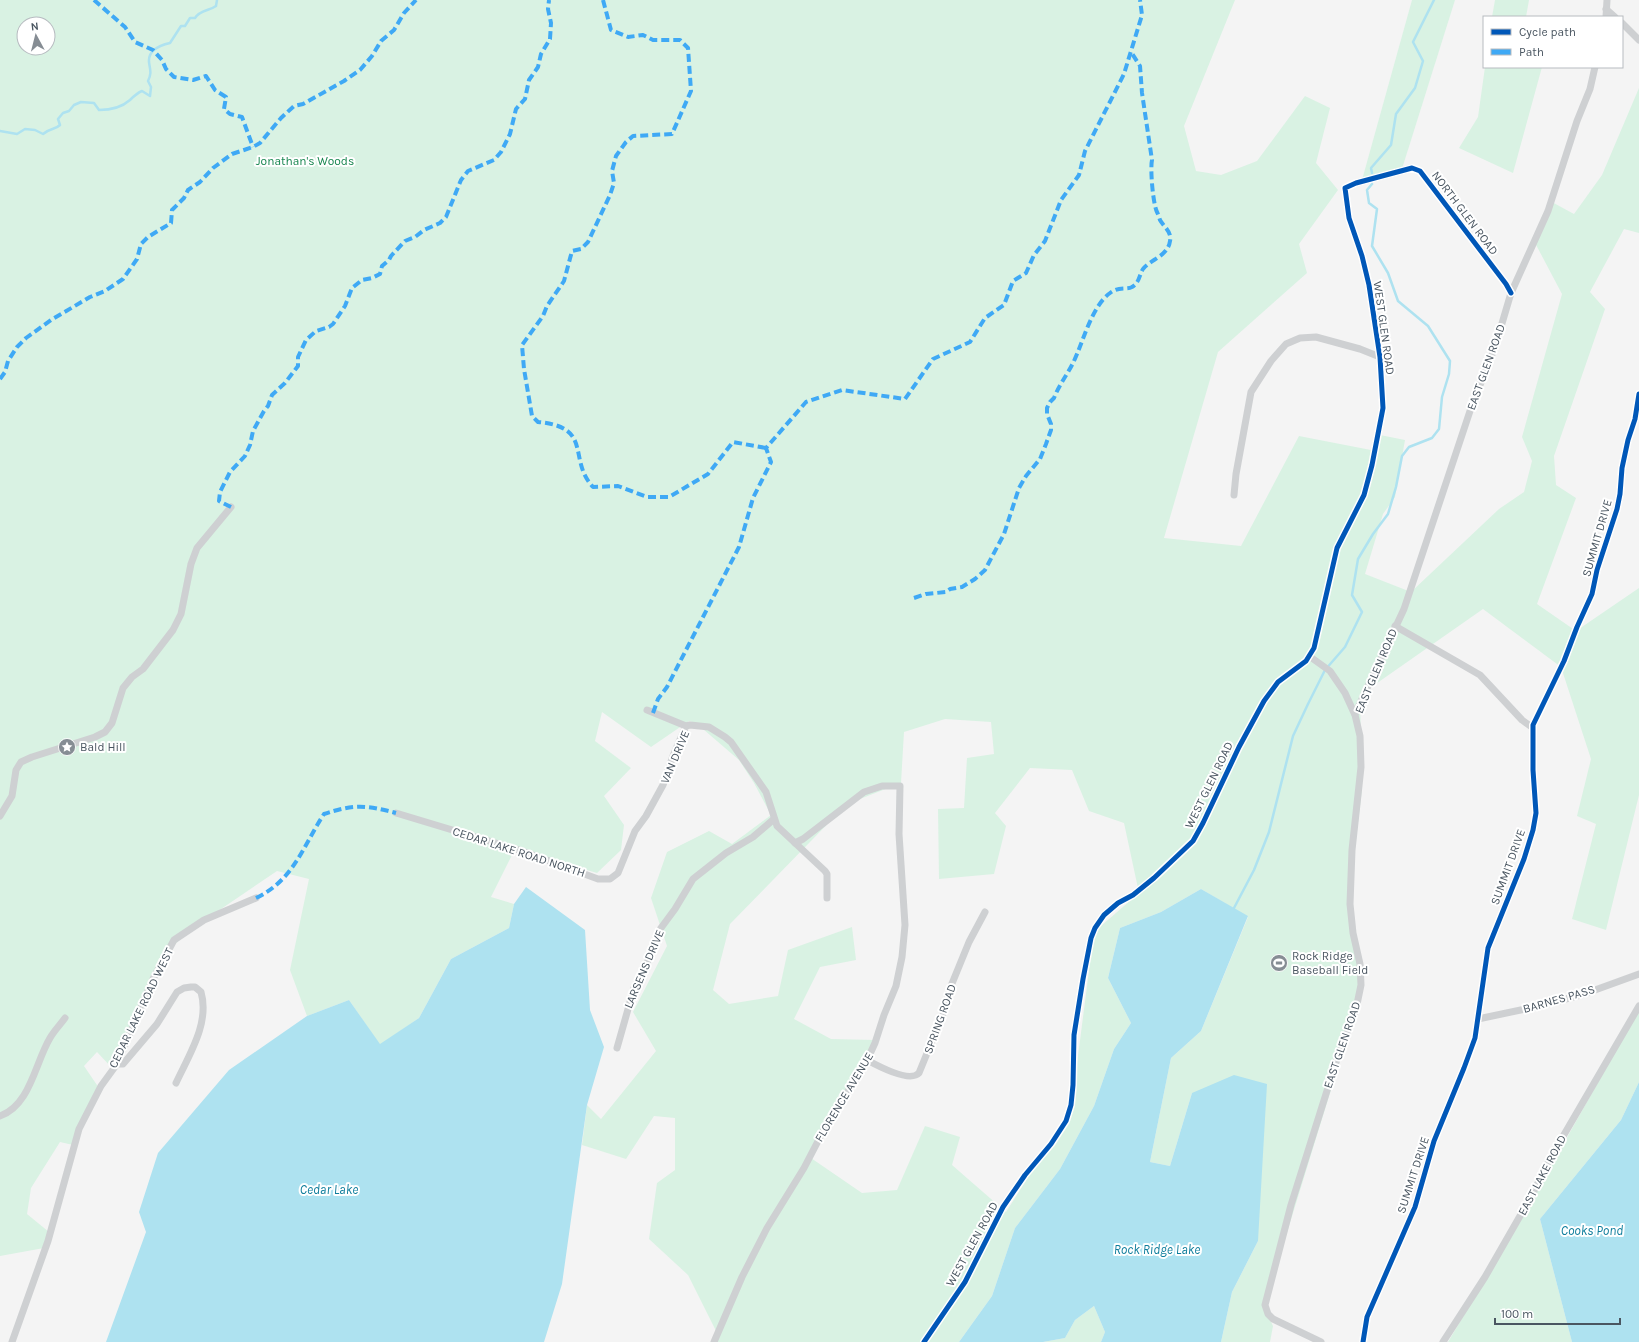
<svg xmlns="http://www.w3.org/2000/svg" width="1639" height="1342" font-family="Karla,sans-serif">
	<style>
		.green { fill: #d9f2e3; fill-rule: evenodd }
		.water { fill: #aee2f0 }
		.lines { fill: none; stroke-linecap: round; stroke-linejoin: round }
		.stream { stroke: #aee2f0; stroke-width: 2.5 }
		.minor { stroke: #ced0d2; stroke-width: 7 }
		.quiet { stroke: #3fa9f5; stroke-width: 4; stroke-dasharray: 8 4; stroke-linecap: butt }
		.cycleway-casing { stroke: #fff; stroke-width: 8 }
		.cycleway { stroke: #0057b8; stroke-width: 5 }
		.labels { text-anchor: middle; dominant-baseline: central; stroke-width: 4; stroke-linejoin: round; paint-order: stroke }
		.park-label { font-size: 12px; fill: #17864f; stroke: #fff }
		.street-label { font-size: 12px; fill: #4a5661; stroke: #fff }
		.poi-label { font-size: 12px; fill: #4a5661; stroke: #fff; text-anchor: start }
		.water-label { font-size: 13px; font-style: italic; fill: #0c7c9b; stroke: #fff }
	</style>
	<rect width="100%" height="100%" fill="#f4f4f4"/>
	<g class="green">
		<path d="M 0,0 L 1235,0 L 1184,126 L 1196,171 L 1221,175 L 1257,161 L 1305,96 L 1330,108 L 1316,163 L 1338,190 L 1299,244 L 1307,273 L 1218,352 L 1164,538 L 1241,546 L 1299,436 L 1376,451 L 1380,435 L 1405,440 L 1395,497 L 1383,514 L 1365,574 L 1411,592 L 1499,509 L 1524,492 L 1532,461 L 1522,437 L 1562,294 L 1534,241 L 1550,201 L 1574,214 L 1602,175 L 1639,88 L 1639,233 L 1624,229 L 1590,292 L 1605,309 L 1554,456 L 1556,485 L 1576,498 L 1537,604 L 1576,631 L 1639,588 L 1639,795 L 1606,930 L 1572,919 L 1596,824 L 1577,816 L 1591,759 L 1561,667 L 1483,609 L 1360,695 L 1362,789 L 1350,890 L 1363,986 L 1264,1307 L 1273,1326 L 1270,1342 L 1221,1342 L 1232,1292 L 1258,1241 L 1192,1093 L 1170,1166 L 1150,1162 L 1171,1058 L 1201,1031 L 1248,917 L 1201,889 L 1161,912 L 1120,928 L 1108,978 L 1131,1023 L 1114,1049 L 1094,1106 L 1060,1169 L 1015,1228 L 992,1296 L 959,1342 L 714,1342 L 717,1333 L 688,1275 L 649,1239 L 657,1183 L 675,1170 L 675,1118 L 654,1116 L 626,1159 L 582,1145 L 587,1105 L 601,1119 L 656,1051 L 633,1012 L 667,946 L 651,898 L 667,852 L 709,831 L 732,844 L 771,815 L 754,783 L 739,760 L 696,723 L 689,721 L 651,747 L 602,712 L 595,741 L 631,768 L 604,796 L 624,825 L 621,850 L 597,873 L 515,849 L 491,897 L 514,904 L 509,928 L 451,959 L 419,1018 L 380,1045 L 349,1000 L 307,1016 L 290,970 L 309,879 L 277,871 L 193,928 L 173,946 L 112,1068 L 97,1052 L 84,1066 L 99,1088 L 73,1145 L 60,1142 L 31,1188 L 27,1214 L 49,1232 L 44,1248 L 0,1256 ZM 24,24 L 48,24 L 48,48 L 24,48 ZM 945,719 L 991,722 L 994,754 L 967,758 L 964,808 L 938,809 L 939,879 L 994,874 L 1006,826 L 995,813 L 1030,768 L 1072,770 L 1089,811 L 1124,823 L 1139,893 L 1094,932 L 1071,1110 L 1006,1212 L 952,1165 L 960,1137 L 925,1126 L 897,1190 L 862,1193 L 808,1156 L 876,1040 L 831,1039 L 794,1019 L 820,967 L 856,960 L 852,927 L 788,950 L 778,996 L 729,1004 L 713,990 L 730,924 L 847,804 L 901,783 L 904,732 Z"/>
		<path d="M 1412,0 L 1455,0 L 1401,172 L 1362,180 Z"/>
		<path d="M 1495,0 L 1529,0 L 1526,17 L 1492,17 Z"/>
		<path d="M 1485,67 L 1542,67 L 1513,173 L 1459,148 L 1478,117 Z"/>
		<path d="M 1639,1009 L 1639,1082 L 1621,1120 L 1540,1219 L 1572,1342 L 1448,1342 L 1523,1216 Z"/>
		<path d="M 1094,1306 L 1105,1332 L 1101,1342 L 1043,1342 L 1065,1338 L 1075,1320 Z"/>
	</g>
	<g class="water">
		<path d="M 526,887 L 585,930 L 590,1010 L 604,1047 L 587,1105 L 562,1284 L 544,1342 L 106,1342 L 146,1232 L 139,1212 L 158,1153 L 229,1070 L 307,1016 L 349,1000 L 380,1044 L 419,1018 L 451,959 L 509,928 L 514,904 Z"/>
		<path d="M 1201,889 L 1248,916 L 1201,1031 L 1171,1058 L 1150,1162 L 1170,1166 L 1192,1093 L 1234,1075 L 1267,1084 L 1258,1241 L 1232,1292 L 1221,1342 L 1101,1342 L 1105,1332 L 1094,1306 L 1075,1320 L 1065,1338 L 1043,1342 L 959,1342 L 992,1296 L 1015,1228 L 1060,1169 L 1094,1106 L 1114,1049 L 1131,1023 L 1108,978 L 1120,928 L 1161,912 Z"/>
		<path d="M 1639,1082 L 1639,1342 L 1572,1342 L 1540,1219 L 1621,1120 Z"/>
	</g>
	<g class="lines">
		<g class="stream">
			<path d="M 0,131 L 17,134 L 25,129 L 35,130 L 43,134 C 50,128 55,130 60,125 L 58,119 L 63,113 L 69,111 L 74,105 L 81,102 L 94,103 L 99,110 C 110,110 121,108 130,100 C 134,96 137,93 142,91 L 150,96 L 151,87 L 148,81 C 152,73 150,70 149,62 C 148,50 161,45 170,43 L 181,26 L 185,26 L 190,18 L 195,18 C 200,10 209,11 216,6 L 217,0"/>
			<path d="M 1372,173 L 1371,168 L 1391,145 L 1396,114 L 1415,88 L 1423,61 L 1413,42 L 1434,0"/>
			<path d="M 1234,908 L 1254,870 L 1269,832 L 1293,736 L 1308,704 L 1325,670 L 1345,647 L 1362,612 L 1352,595 L 1358,559 L 1373,534 L 1388,514 L 1396,487 L 1402,456 L 1409,447 L 1432,438 L 1439,429 L 1442,397 L 1449,374 L 1450,361 L 1428,326 L 1398,301 L 1388,273 L 1372,246 L 1377,209 L 1369,203 L 1367,190 L 1372,184"/>
		</g>
		<g class="minor">
			<path d="M 1606,9 L 1615,17"/>
			<path d="M 1606,17 L 1607,0"/>
			<path d="M 1622,23 L 1639,40"/>
			<path d="M 1234,495 L 1236,474 L 1251,392 L 1271,361 L 1286,344 L 1300,338 L 1316,337 L 1360,349 L 1380,357"/>
			<path d="M 1395,626 L 1480,675 L 1522,720 L 1533,728"/>
			<path d="M 1309,656 L 1330,671 L 1345,693 L 1355,715 L 1360,736 L 1361,767 L 1352,850 L 1350,904 L 1353,933 L 1360,964 L 1361,985 L 1356,1009 L 1337,1059 L 1291,1205 L 1265,1305 L 1268,1314 L 1273,1319 L 1321,1342"/>
			<path d="M 647,710 L 686,726"/>
			<path d="M 1355,714 L 1404,609 L 1471,408 L 1495,347 L 1511,293 L 1548,211 L 1577,121 L 1590,89 L 1595,67"/>
			<path d="M 396,813 L 522,851 L 598,879 L 610,879 L 618,873 L 635,831 L 646,816 L 663,785 L 673,756 L 686,726 L 690,725 L 709,727 L 725,737 L 731,742 L 766,792 L 777,826 L 825,871 L 827,874 L 827,898"/>
			<path d="M 0,816 L 12,796 L 16,770 L 21,762 L 32,757 L 95,737 L 105,732 L 112,723 L 123,688 L 132,677 L 143,669 L 173,630 L 181,614 L 191,564 L 197,548 L 231,507"/>
			<path d="M 1478,1019 L 1540,1006 L 1584,994 L 1639,974"/>
			<path d="M 617,1048 L 634,988 L 654,949 L 658,932 L 675,909 L 693,879 L 726,853 L 753,837 L 774,819"/>
			<path d="M 867,1060 C 878,1066 910,1083 919,1073 L 943,1014 L 951,986 L 969,942 L 985,912"/>
			<path d="M 117,1064 L 123,1064 L 157,1024 L 177,992 L 184,988 L 191,987 L 195,987 L 201,992 C 210,1023 189,1055 176,1083"/>
			<path d="M 0,1116 C 30,1106 35,1063 50,1038 C 54,1031 60,1025 65,1018"/>
			<path d="M 12,1342 L 48,1241 L 79,1129 L 101,1086 L 117,1064 L 153,979 L 174,940 L 204,920 L 256,898"/>
			<path d="M 714,1342 L 742,1277 L 767,1228 L 804,1168 L 830,1118 L 863,1069 L 875,1043 L 884,1015 L 896,986 L 902,957 L 905,925 L 899,834 L 900,786 L 882,786 L 864,792 L 803,839 L 795,843"/>
			<path d="M 924,1342 L 965,1282 L 1003,1207 L 1025,1175 L 1051,1144 L 1066,1121 L 1071,1105 L 1073,1085 L 1074,1035 L 1083,979 L 1091,938 L 1095,928 L 1104,915 L 1118,903 L 1133,895 L 1154,878 L 1193,841 L 1203,823 L 1239,747 L 1264,701 L 1278,682 L 1306,661 L 1314,648 L 1337,548 L 1364,495 L 1372,465 L 1383,408 L 1380,357 L 1369,285 L 1362,256 L 1349,218 L 1345,188 L 1356,183 L 1412,168 L 1420,171 L 1506,284 L 1511,293"/>
			<path d="M 1363,1342 L 1367,1317 L 1415,1207 L 1434,1141 L 1464,1068 L 1475,1038 L 1488,948 L 1524,859 L 1533,830 L 1536,813 L 1533,770 L 1533,725 L 1564,661 L 1577,627 L 1592,594 L 1597,570 L 1617,509 L 1620,494 L 1622,468 L 1628,440 L 1635,419 L 1639,394"/>
			<path d="M 1443,1342 L 1485,1277 L 1532,1195 L 1551,1157 L 1639,1006"/>
		</g>
		<g class="quiet">
			<path d="M 94,0 L 125,27 L 135,42 L 153,50 L 162,60 L 166,69 L 174,77 L 193,80 L 206,76 L 215,90 L 226,97 L 224,109 L 230,114 L 242,117 L 253,147"/>
			<path d="M 603,0 L 611,30 L 628,37 L 643,35 L 653,40 L 680,40 L 688,48 L 691,91 L 672,134 L 633,136 L 626,142 L 616,156 L 612,171 L 614,183 L 610,195 L 588,242 L 581,249 L 572,251 L 564,281 L 547,306 L 543,316 L 522,345 L 524,369 L 532,416 L 538,422 C 594,427 567,459 593,487 L 618,486 L 647,497 L 669,497 L 708,474 L 733,442 L 766,448"/>
			<path d="M 0,379 L 5,372 L 8,361 L 17,347 L 26,338 L 51,320 L 90,297 L 105,291 L 123,279 L 137,259 L 141,244 L 148,237 L 171,223 L 172,210 L 184,198 L 188,190 L 200,182 L 213,168 L 232,154 L 253,147 L 260,143 L 281,118 L 294,106 L 303,104 L 344,81 L 360,70 L 372,56 L 381,41 L 394,30 L 404,13 L 416,0"/>
			<path d="M 231,507 L 219,501 L 220,492 L 230,472 L 245,456 L 250,445 L 253,431 L 264,411 L 268,406 L 272,395 L 285,383 L 298,366 L 298,357 L 306,340 L 316,331 L 329,327 L 333,324 L 345,306 L 352,288 L 362,280 L 372,278 L 380,274 L 382,266 L 389,260 L 391,256 L 405,241 L 415,237 L 424,230 L 440,223 L 446,217 L 461,180 L 468,171 L 494,160 L 501,152 L 510,134 L 516,109 L 525,99 L 529,80 L 538,67 L 541,54 L 550,39 L 551,23 L 548,9 L 549,0"/>
			<path d="M 914,598 L 926,594 L 946,592 L 950,589 L 962,587 L 975,579 L 985,570 L 1004,534 L 1019,488 L 1026,476 L 1040,459 L 1046,444 L 1051,430 L 1051,424 L 1047,414 L 1047,408 L 1050,402 L 1054,398 C 1059,385 1067,375 1073,363 C 1083,343 1091,307 1110,293 C 1119,286 1126,290 1132,287 C 1140,282 1139,275 1143,269 C 1151,259 1168,256 1170,241 C 1172,232 1164,227 1160,220 C 1159,217 1158,214 1157,212 C 1153,204 1150,169 1152,160 L 1142,93 L 1140,66 L 1131,52"/>
			<path d="M 653,713 L 658,699 L 667,687 L 739,547 L 753,498 L 771,462 L 766,448 L 806,402 L 842,390 L 905,399 L 933,359 L 970,342 L 985,318 L 1004,305 L 1013,281 L 1026,273 L 1034,255 L 1045,241 L 1061,200 L 1079,175 L 1085,151 L 1124,74 L 1142,15 L 1140,0"/>
			<path d="M 256,898 C 294,880 303,846 324,814 C 354,804 366,805 396,813"/>
		</g>
		<g class="cycleway-casing">
			<g id="cycleway">
				<path d="M 924,1342 L 965,1282 L 1003,1207 L 1025,1175 L 1051,1144 L 1066,1121 L 1071,1105 L 1073,1085 L 1074,1035 L 1083,979 L 1091,938 L 1095,928 L 1104,915 L 1118,903 L 1133,895 L 1154,878 L 1193,841 L 1203,823 L 1239,747 L 1264,701 L 1278,682 L 1306,661 L 1314,648 L 1337,548 L 1364,495 L 1372,465 L 1383,408 L 1380,357 L 1369,285 L 1362,256 L 1349,218 L 1345,188 L 1356,183 L 1412,168 L 1420,171 L 1506,284 L 1511,293"/>
				<path d="M 1363,1342 L 1367,1317 L 1415,1207 L 1434,1141 L 1464,1068 L 1475,1038 L 1488,948 L 1524,859 L 1533,830 L 1536,813 L 1533,770 L 1533,725 L 1564,661 L 1577,627 L 1592,594 L 1597,570 L 1617,509 L 1620,494 L 1622,468 L 1628,440 L 1635,419 L 1639,394"/>
			</g>
		</g>
		<use href="#cycleway" class="cycleway"/>
	</g>
	<defs>
		<g id="sight-disc" transform="scale(0.9)"><circle r="9.5" fill="#868d94" stroke="#fff"/><path d="M0-6L1.8-2.2L6-1.7L2.9 1.2L3.7 5.4L0 3.3L-3.7 5.4L-2.9 1.2L-6-1.7L-1.8-2.2Z" fill="#fff"/></g>
		<g id="stadium-disc" transform="scale(0.9)"><circle r="9.5" fill="#868d94" stroke="#fff"/><path d="M0-5a6.5 5 0 1 0 0 10a6.5 5 0 1 0 0-10ZM-3.5-1.8h7v3.6h-7Z" fill="#fff"/></g>
	</defs>
	<g fill-rule="evenodd">
		<use href="#sight-disc" x="67" y="747"/>
		<use href="#stadium-disc" x="1279" y="963"/>
	</g>
	<g class="labels">
		<g class="park-label">
			<text x="305" y="161">Jonathan's Woods</text>
		</g>
		<g class="street-label">
			<text transform="translate(1465 213) rotate(53)">NORTH GLEN ROAD</text>
			<text transform="translate(1384 328) rotate(82)">WEST GLEN ROAD</text>
			<text transform="translate(1486 367) rotate(-70)">EAST GLEN ROAD</text>
			<text transform="translate(1597 538) rotate(-74)">SUMMIT DRIVE</text>
			<text transform="translate(1376 671) rotate(-67)">EAST GLEN ROAD</text>
			<text transform="translate(675 757) rotate(-67)">VAN DRIVE</text>
			<text transform="translate(1209 785) rotate(-64)">WEST GLEN ROAD</text>
			<text transform="translate(519 852) rotate(18)">CEDAR LAKE ROAD NORTH</text>
			<text transform="translate(1508 867) rotate(-70)">SUMMIT DRIVE</text>
			<text transform="translate(644 969) rotate(-67)">LARSENS DRIVE</text>
			<text transform="translate(1559 999) rotate(-16)">BARNES PASS</text>
			<text transform="translate(141 1008) rotate(-64)">CEDAR LAKE ROAD WEST</text>
			<text transform="translate(940 1019) rotate(-70)">SPRING ROAD</text>
			<text transform="translate(1342 1045) rotate(-71)">EAST GLEN ROAD</text>
			<text transform="translate(844 1097) rotate(-59)">FLORENCE AVENUE</text>
			<text transform="translate(1413 1175) rotate(-72)">SUMMIT DRIVE</text>
			<text transform="translate(1542 1175) rotate(-62)">EAST LAKE ROAD</text>
			<text transform="translate(972 1244) rotate(-61)">WEST GLEN ROAD</text>
		</g>
		<g class="poi-label">
			<text x="80" y="747">Bald Hill</text>
			<text x="1292" y="956">Rock Ridge<tspan x="1292" dy="14">Baseball Field</tspan></text>
		</g>
		<g class="water-label">
			<text x="329" y="1189">Cedar Lake</text>
			<text x="1592" y="1230">Cooks Pond</text>
			<text x="1157" y="1249">Rock Ridge Lake</text>
		</g>
	</g>
	<rect x="1483" y="16" width="140" height="52" fill="#ffffff" stroke="#b7bbc0"/>
	<rect x="1491" y="29" width="20" height="6" fill="#0057b8" stroke="#b7bbc0"/>
	<text x="1519" y="36" font-size="12" fill="#4a5661">Cycle path</text>
	<rect x="1491" y="49" width="20" height="6" fill="#3fa9f5" stroke="#b7bbc0"/>
	<text x="1519" y="56" font-size="12" fill="#4a5661">Path</text>
	<g transform="translate(36 36) rotate(353)"><circle r="19" fill="#ffffff" stroke="#b7bbc0"/>
	<path d="M0-3L7 15L0 10L-7 15Z" fill="#868d94"/>
	<text y="-6" font-size="11" font-weight="bold" text-anchor="middle" fill="#4a5661">N</text>
	</g>
	<path d="M1495 1318v6h125v-6" fill="none" stroke="#4a5661" stroke-width="2"/>
	<text x="1501" y="1318" font-size="12" fill="#4a5661" stroke="#ffffff" stroke-width="3" paint-order="stroke">100 m</text>
</svg>
